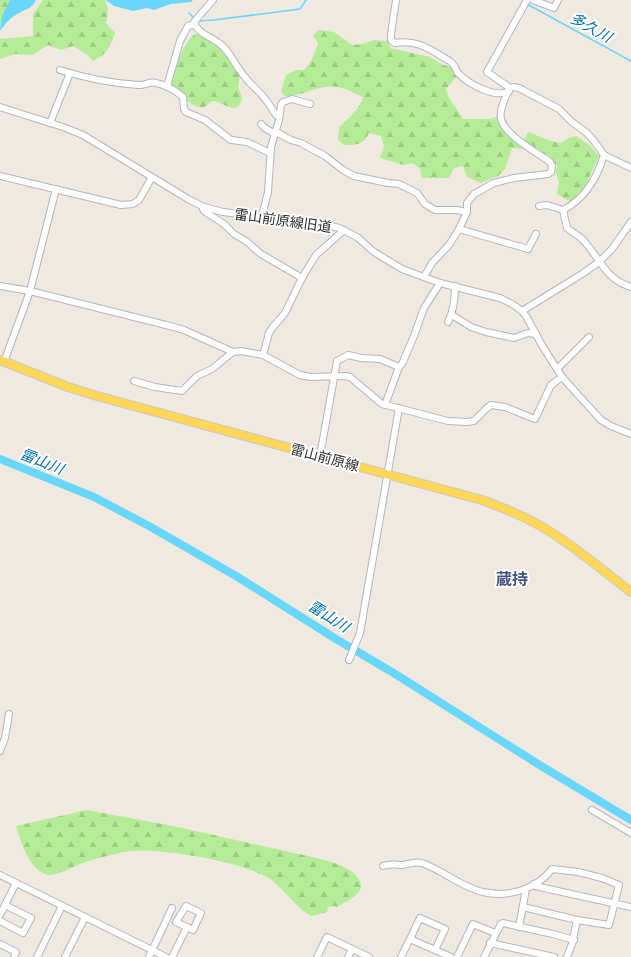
<svg xmlns="http://www.w3.org/2000/svg" width="631" height="957" font-family="Manrope,'Noto Sans JP',sans-serif">
	<style>
		.forest { fill: url(#forest-firs) }
		.water { fill: #69d6fc }
		.lines { fill: none; stroke-linecap: round; stroke-linejoin: round }
		.stream { stroke: #69d6fc; stroke-width: 1.5 }
		.river { stroke: #69d6fc; stroke-width: 8 }
		.minor-casing { stroke: #b3b6c2; stroke-width: 8 }
		.major-casing { stroke: #c9c9c9; stroke-width: 10 }
		.minor { stroke: #fff; stroke-width: 6 }
		.major { stroke: #ffd656; stroke-width: 8 }
		.labels { text-anchor: middle; dominant-baseline: central; stroke-width: 4; stroke-linejoin: round; paint-order: stroke }
		.street-label { font-size: 14px; fill: #2e2e2e; stroke: #fff }
		.water-label { font-size: 15px; font-style: italic; fill: #0075b0; stroke: #fff }
		.quarter-label { font-size: 16px; font-weight: bold; fill: #485385; stroke: #fff }
	</style>
	<defs>
		<pattern id="forest-firs" width="22" height="20" patternUnits="userSpaceOnUse"><rect width="22" height="20" fill="#b5ec97"/><path d="M5 1l3.5 6h-7zM16 11l3.5 6h-7z" fill="#9ccb82"/></pattern>
	</defs>
	<rect width="100%" height="100%" fill="#f0e9df"/>
	<g class="forest">
		<path d="M 0,0 L 12,0 L 0,29 Z"/>
		<path d="M 43,0 L 105,0 L 108,9 L 106,23 L 115,33 C 110,47 107,54 93,61 L 86,54 L 73,46 L 61,50 L 48,45 L 32,55 L 15,54 L 0,59 L 0,39 L 33,36 L 33,14 Z"/>
		<path d="M 318,30 L 334,32 L 352,45 L 363,44 L 374,40 L 388,41 L 390,48 L 430,57 L 443,65 L 452,67 L 457,76 L 446,89 C 448,100 457,108 463,119 L 489,119 L 497,117 C 501,134 513,138 525,149 L 512,148 L 505,169 L 498,176 L 481,183 L 467,177 L 463,166 L 454,168 L 449,178 L 422,178 L 420,169 L 413,163 L 403,165 L 380,158 L 384,146 L 381,136 L 369,133 C 363,145 357,145 344,145 L 338,140 L 339,127 C 347,120 361,108 363,97 C 354,94 347,88 337,87 C 318,84 302,97 285,96 L 281,92 L 286,75 L 296,70 L 304,70 C 312,62 315,53 318,43 L 313,36 Z"/>
		<path d="M 195,34 L 199,34 L 222,44 L 240,74 L 238,87 L 242,98 C 238,118 224,102 214,101 C 209,101 208,106 204,107 C 194,110 176,92 171,84 C 172,71 184,42 195,34 Z"/>
		<path d="M 528,132 C 540,136 548,141 561,143 L 569,138 L 576,136 L 588,144 L 599,156 L 585,186 L 571,202 L 557,194 L 559,182 L 555,171 L 558,166 L 550,157 L 524,140 Z"/>
		<path d="M 87,810 L 173,826 L 321,859 C 335,863 362,870 361,888 C 357,897 345,902 337,907 L 334,906 L 328,907 L 327,912 L 313,916 C 299,913 281,884 267,877 C 238,861 156,846 124,852 C 109,855 94,859 80,864 C 71,868 61,873 52,875 C 31,876 21,842 16,826 Z"/>
	</g>
	<g class="water">
		<path d="M 10,0 L 36,0 C 31,10 27,8 19,13 C 11,17 5,24 0,31 L 2,16 Z"/>
		<path d="M 106,0 L 193,0 L 191,2 L 171,4 L 154,10 L 147,8 L 133,11 L 114,6 Z"/>
	</g>
	<g class="lines">
		<g class="stream">
			<path d="M 527,4 L 631,61"/>
			<path d="M 189,13 L 195,19"/>
			<path d="M 198,21 L 214,20 L 300,9 L 306,0"/>
		</g>
		<path class="river" d="M 0,459 L 94,497 L 149,526 L 236,576 L 336,639 L 392,672 L 538,764 L 631,820"/>
		<g class="minor-casing">
			<g id="minor">
				<path d="M 213,0 L 194,22 C 197,33 211,37 219,43 C 231,52 235,66 245,77 C 249,83 255,87 260,93 C 266,99 271,107 276,115 L 279,115"/>
				<path d="M 396,0 L 391,34 L 391,40 L 395,43 C 413,40 426,46 441,56 C 444,58 449,60 452,63 C 455,66 456,70 458,73 C 468,84 496,99 509,91"/>
				<path d="M 527,0 L 487,72 L 510,88 L 514,87 L 519,88 L 559,109 L 572,122 L 587,133 L 594,141 L 604,155 L 631,168"/>
				<path d="M 533,0 L 554,8 L 558,0"/>
				<path d="M 60,70 C 88,79 110,83 138,85 C 144,86 150,81 156,83 C 166,85 175,90 183,97 L 184,109 L 186,112 L 205,120 L 231,140 L 247,142 L 270,153"/>
				<path d="M 167,86 L 180,41 L 188,26 L 195,24"/>
				<path d="M 0,107 L 63,127 L 83,135 L 188,199 L 204,207 L 223,212 L 319,223 L 339,228 L 357,237 L 374,252 L 402,269 L 440,283 L 500,298 L 512,304 L 522,311 L 526,316 L 543,347 L 562,377 L 590,408 L 601,420 L 611,426 L 631,434"/>
				<path d="M 50,123 L 70,73"/>
				<path d="M 261,124 L 265,128 L 275,134"/>
				<path d="M 276,132 L 291,140 L 301,143 L 325,156 L 343,170 L 354,176 L 388,183 L 399,184 L 417,193 L 425,204 L 435,210 L 456,210 L 467,212"/>
				<path d="M 0,176 L 121,205 L 133,204 L 139,200 L 152,177"/>
				<path d="M 539,206 L 547,205 L 563,210 L 567,228 C 572,232 578,235 582,239 C 600,257 604,279 631,287"/>
				<path d="M 204,207 L 203,209 L 204,211 L 224,224 L 234,234 L 246,241 L 261,254 L 302,278"/>
				<path d="M 563,210 C 585,199 597,178 604,155"/>
				<path d="M 262,216 L 268,192 L 271,147 L 279,120 L 281,105 L 283,102 L 292,99 L 310,104"/>
				<path d="M 459,229 L 528,249 L 536,234"/>
				<path d="M 424,277 L 432,263 L 449,245 L 459,229 L 467,212 L 467,203 L 474,194 L 494,183 L 514,178 L 548,174 L 551,172 L 552,166 L 550,162 C 536,152 505,135 501,119 C 499,111 504,100 508,92"/>
				<path d="M 0,286 L 30,291 L 170,326 L 184,330 L 233,352"/>
				<path d="M 522,311 L 582,274 L 599,262 L 612,249 L 631,222"/>
				<path d="M 452,315 L 471,327 L 486,332 L 514,338 L 528,333 L 536,334"/>
				<path d="M 448,322 C 454,311 455,299 455,286"/>
				<path d="M 263,355 L 269,333 L 273,327 L 285,313 L 302,278 L 316,255 L 344,230"/>
				<path d="M 4,362 L 30,291 L 56,189"/>
				<path d="M 557,369 L 589,337"/>
				<path d="M 134,381 L 155,387 L 182,391 L 197,376 L 212,369 L 233,352 L 241,351 L 263,355 L 300,375 L 310,377 L 346,376 L 350,377 L 382,404 L 448,421 L 467,422 L 474,421 L 487,408 L 491,405 L 505,407 L 535,419 L 551,385 L 562,377"/>
				<path d="M 385,405 L 399,367"/>
				<path d="M 320,456 L 337,361 L 348,355 L 361,358 L 380,359 L 399,367 L 402,364 L 414,336 L 424,308 L 440,283"/>
				<path d="M 349,660 L 360,633 L 399,408"/>
				<path d="M 0,751 L 5,738 L 9,714"/>
				<path d="M 592,810 L 631,833"/>
				<path d="M 383,866 C 393,863 392,865 401,865 C 408,865 415,861 422,863 C 442,870 463,888 483,892 C 508,898 537,889 552,869 L 578,872 L 602,878 L 619,885 L 609,925 L 577,920 L 523,907"/>
				<path d="M 0,875 L 166,957"/>
				<path d="M 534,884 L 535,886 L 631,907"/>
				<path d="M 186,906 L 201,913 L 193,930 L 176,922 Z"/>
				<path d="M 0,915 L 16,883"/>
				<path d="M 0,921 L 23,933 L 31,918 L 5,905"/>
				<path d="M 519,927 L 526,889"/>
				<path d="M 490,943 L 554,957"/>
				<path d="M 0,944 L 16,952 L 14,957"/>
				<path d="M 435,950 L 445,929 L 420,918 L 410,939 L 451,957"/>
				<path d="M 37,957 L 62,906"/>
				<path d="M 65,957 L 85,917"/>
				<path d="M 149,957 L 172,908"/>
				<path d="M 172,957 L 187,927"/>
				<path d="M 317,957 L 327,937 L 369,957"/>
				<path d="M 348,957 L 352,949"/>
				<path d="M 401,957 L 410,939"/>
				<path d="M 457,957 L 473,924 L 495,933"/>
				<path d="M 484,957 L 501,924 L 503,923 L 553,934 L 574,940"/>
				<path d="M 567,957 L 572,944 L 577,920"/>
			</g>
		</g>
		<g class="major-casing">
			<path id="major" d="M 0,360 L 68,387 L 97,396 L 482,500 C 504,508 524,516 544,528 C 575,546 603,571 631,592"/>
		</g>
		<use href="#minor" class="minor"/>
		<use href="#major" class="major"/>
	</g>
	<g class="labels">
		<g class="street-label">
			<text transform="translate(283 220) rotate(8)">雷山前原線旧道</text>
			<text transform="translate(325 457) rotate(15)">雷山前原線</text>
		</g>
		<g class="water-label">
			<text transform="translate(591 27) rotate(29)">多久川</text>
			<text transform="translate(42 461) rotate(22)">雷山川</text>
			<text transform="translate(329 616) rotate(32)">雷山川</text>
		</g>
		<g class="quarter-label">
			<text x="512" y="579">蔵持</text>
		</g>
	</g>
</svg>
